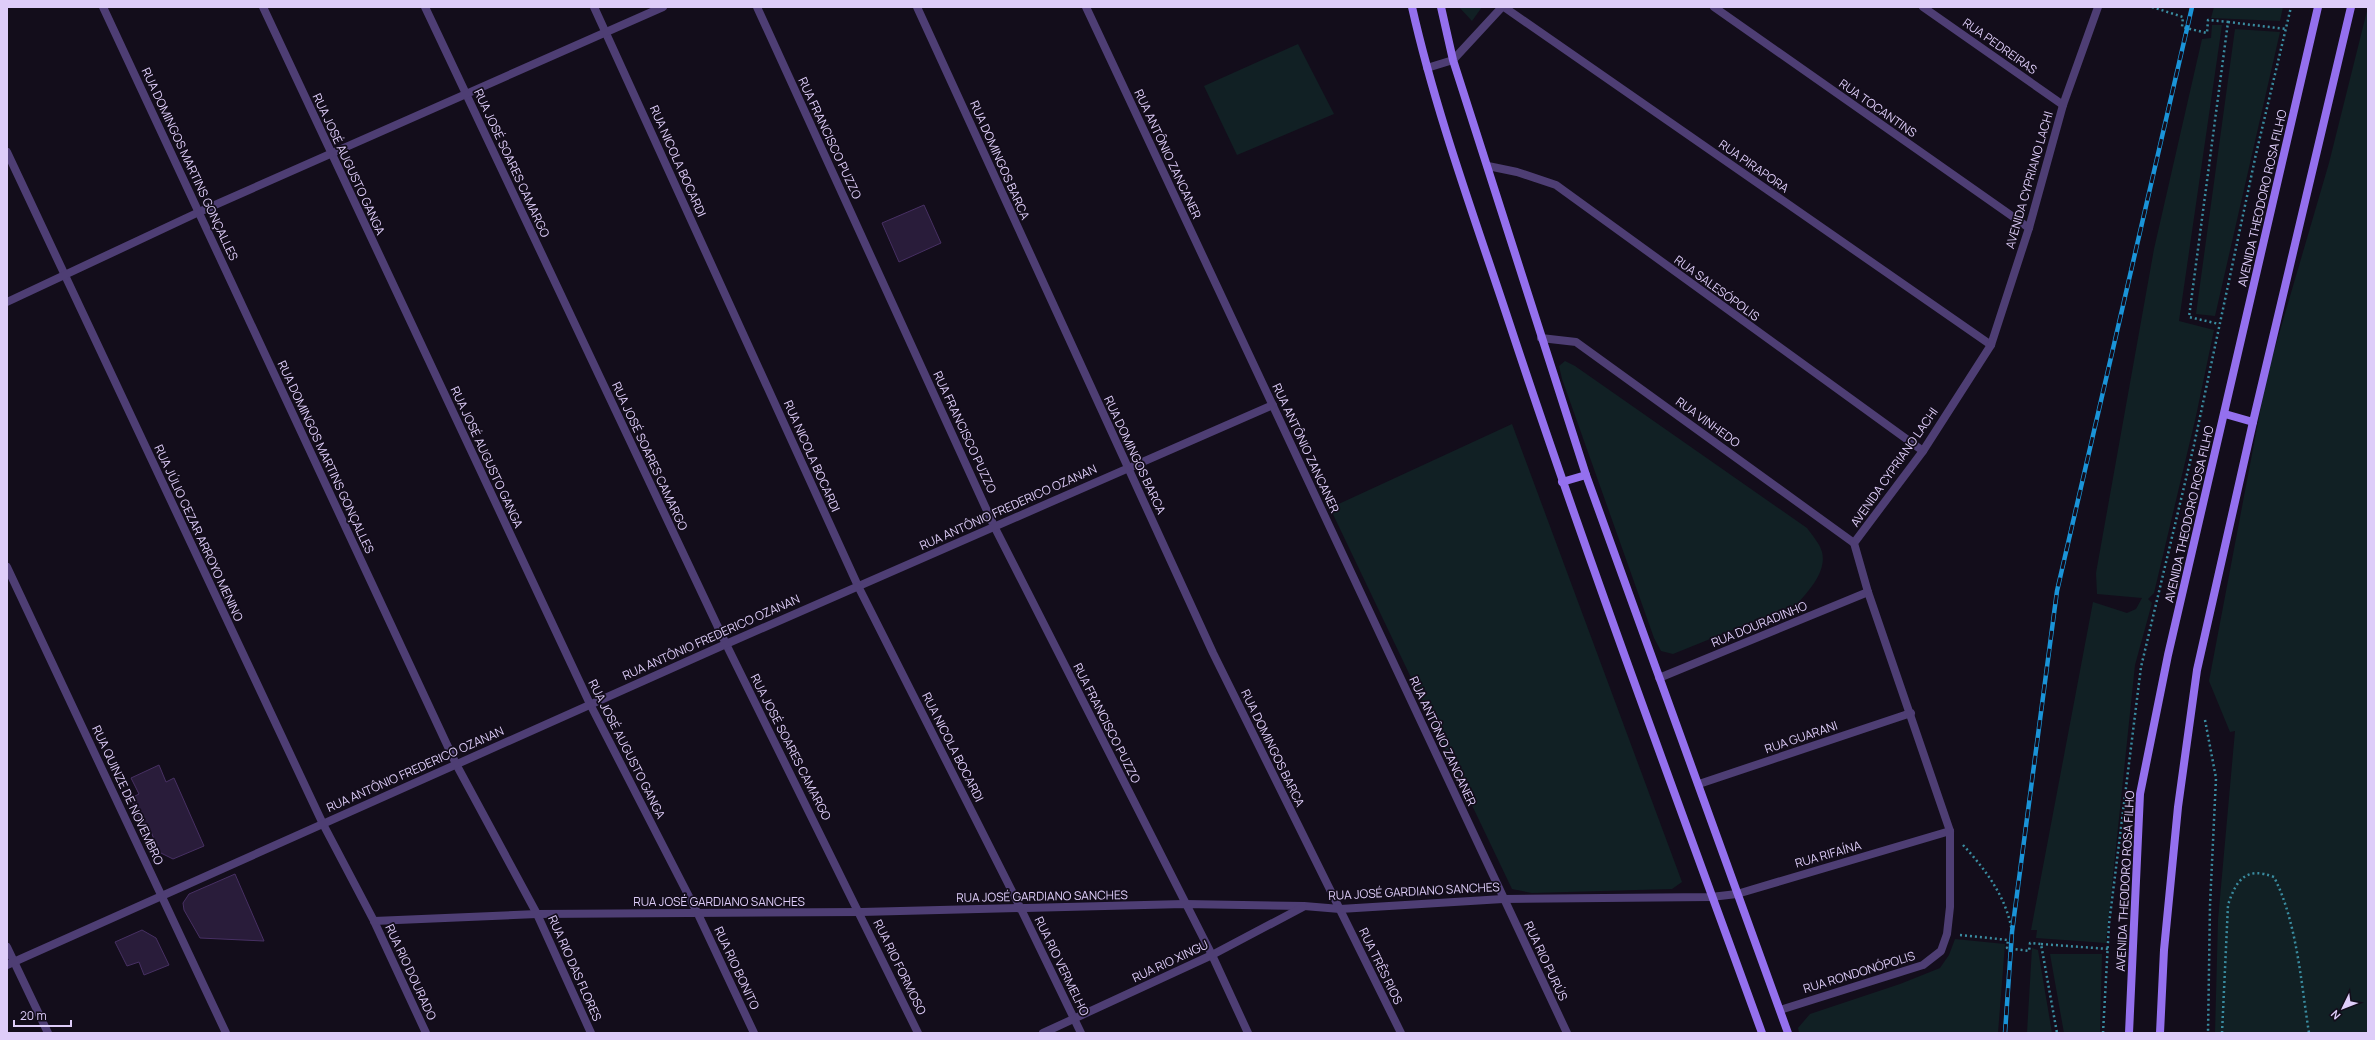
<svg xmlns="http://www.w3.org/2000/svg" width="2375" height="1040" font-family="Manrope,sans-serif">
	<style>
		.green { fill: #112024 }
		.building { fill: #291c3a; stroke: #473063 }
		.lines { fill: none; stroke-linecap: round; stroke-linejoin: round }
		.path { stroke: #3a8ca0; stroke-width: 2.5; stroke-dasharray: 2 3; stroke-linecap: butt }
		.minor { stroke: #4e3e74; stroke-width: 8 }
		.tertiary { stroke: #4e3e74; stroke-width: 8 }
		.secondary { stroke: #9470ee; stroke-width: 8 }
		.rail-casing { stroke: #1a94d8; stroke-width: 4.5 }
		.rail { stroke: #130d1b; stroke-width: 3; stroke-dasharray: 9; stroke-linecap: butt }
		.labels { text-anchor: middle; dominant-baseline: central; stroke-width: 3.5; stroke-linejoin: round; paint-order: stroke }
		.street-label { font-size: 12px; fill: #decdf9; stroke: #130d1b }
	</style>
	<rect width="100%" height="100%" fill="#130d1b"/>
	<g class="green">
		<path d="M 1459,7 L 1482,7 L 1472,21 Z"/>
		<path d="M 2214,7 L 2283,7 L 2280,21 L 2211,18 Z"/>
		<path d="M 2368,7 L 2368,1033 L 2215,1033 L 2218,920 L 2235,731 L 2230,732 L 2209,681 L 2267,375 L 2329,163 Z"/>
		<path d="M 2212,25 L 2222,25 L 2179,321 L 2214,330 L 2196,416 L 2154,593 L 2148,599 L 2152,603 L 2135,665 L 2106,943 L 2036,938 L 2037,930 L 2031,930 L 2093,602 L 2127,613 L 2136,609 L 2142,598 L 2097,594 L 2096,573 L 2154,249 L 2202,39 L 2211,38 Z"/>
		<path d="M 2235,29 L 2280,32 L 2215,316 L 2196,314 Z"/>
		<path d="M 1298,44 L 1334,114 L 1237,155 L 1204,86 Z"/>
		<path d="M 1565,361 L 1575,366 L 1807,528 C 1812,535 1820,544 1822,552 C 1827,571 1809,591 1797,604 L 1673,654 L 1661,651 L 1654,638 L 1562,379 L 1559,366 Z"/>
		<path d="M 1512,424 L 1682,882 L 1672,889 L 1532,893 L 1512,889 L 1330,508 Z"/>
		<path d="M 1955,939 L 2005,944 L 1998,1033 L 1799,1033 L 1798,1028 L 1810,1014 L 1900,984 L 1940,968 L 1949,955 Z"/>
		<path d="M 2032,948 L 2038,950 L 2052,1033 L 2027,1033 Z"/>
		<path d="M 2050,954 L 2102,954 L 2100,1033 L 2064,1033 Z"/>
	</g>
	<g class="building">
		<path d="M 924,205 L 941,243 L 899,262 L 882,223 Z"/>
		<path d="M 159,765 L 166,782 L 174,778 L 204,846 L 173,859 L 159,852 L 150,829 L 144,832 L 131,798 L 139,794 L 131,778 Z"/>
		<path d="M 235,874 L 264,941 L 200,938 L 184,910 L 183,903 L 189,894 Z"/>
		<path d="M 142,930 L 156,938 L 169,965 L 144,975 L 139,962 L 127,966 L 115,942 Z"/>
	</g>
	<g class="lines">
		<g class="path">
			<path d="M 2152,7 L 2183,17 L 2182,27 L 2207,33 L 2208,20 L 2228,22 L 2189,317 L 2219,324"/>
			<path d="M 2228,22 L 2286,29"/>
			<path d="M 2205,720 L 2216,778 L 2210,905 L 2208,1033"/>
			<path d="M 1963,845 C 1986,870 2007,898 2012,932"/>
			<path d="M 1960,935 L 2008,940 L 2007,948 L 2029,951 L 2030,943 L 2041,944 L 2057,1033"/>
			<path d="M 2041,944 L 2108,949"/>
			<path d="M 2103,1033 L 2109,924 L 2141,667 L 2194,445 L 2256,154 L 2291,7"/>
			<path d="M 2222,1033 L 2228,905 C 2236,880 2246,866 2274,877 C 2297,922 2301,983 2309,1033"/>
		</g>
		<g class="minor">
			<path d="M 103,7 L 456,764 L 537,914 L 591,1033"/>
			<path d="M 263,7 L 590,704 L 698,914 L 754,1033"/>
			<path d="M 425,7 L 726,644 L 918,1033"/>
			<path d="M 594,7 L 858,586 L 1021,909 L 1081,1033"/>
			<path d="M 757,7 L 994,526 L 1212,955 L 1248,1033"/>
			<path d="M 917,7 L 1213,653 L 1401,1033"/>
			<path d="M 1086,7 L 1567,1033"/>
			<path d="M 1504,7 L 1991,345"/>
			<path d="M 1714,7 L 2029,228"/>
			<path d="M 1923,7 L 2063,105"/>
			<path d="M 1427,68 L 1453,60 L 1502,7"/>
			<path d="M 7,152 L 323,824 L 374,921 L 426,1033"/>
			<path d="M 1488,166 L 1517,172 L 1556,185 L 1923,451"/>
			<path d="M 7,302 L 199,212 L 663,7"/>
			<path d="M 1541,338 L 1576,342 L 1854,543"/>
			<path d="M 1659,678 L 1868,592"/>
			<path d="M 1699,784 L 1911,713"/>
			<path d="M 374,921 L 537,914 L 861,912 L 1184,904 L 1304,906 L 1340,909 L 1503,899 L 1711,897 L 1737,894 L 1950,831"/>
			<path d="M 7,947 L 48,1033"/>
			<path d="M 7,965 L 726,644 L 1273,405"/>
			<path d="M 1780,1010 L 1923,965 L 1941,951 L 1947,934 L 1950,907 L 1950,831 L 1868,592 L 1854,543 L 1923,451 L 1991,345 L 2029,228 L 2063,105 L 2098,7"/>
			<path d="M 1043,1033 L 1212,955 L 1303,907"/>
		</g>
		<path class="tertiary" d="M 7,567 L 226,1033"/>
		<g class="secondary">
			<path d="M 1412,7 C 1436,113 1474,216 1508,319 C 1587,559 1676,796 1762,1033"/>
			<path d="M 1441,7 L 1453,60 L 1586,475 L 1788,1033"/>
			<path d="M 2225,414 L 2253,422"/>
			<path d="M 1562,482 L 1586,475"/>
			<path d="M 2129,1033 L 2140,794 L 2168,655 L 2318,7"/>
			<path d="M 2160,1033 L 2164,950 L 2178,807 L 2197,670 L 2253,422 L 2351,7"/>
		</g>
		<g class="rail-casing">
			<path id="rail" d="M 2005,1033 L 2012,932 L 2057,591 L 2192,7"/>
		</g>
		<use href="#rail" class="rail"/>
	</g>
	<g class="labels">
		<g class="street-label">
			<text transform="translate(2000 46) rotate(35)">RUA PEDREIRAS</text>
			<text transform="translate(1878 108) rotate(35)">RUA TOCANTINS</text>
			<text transform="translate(830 138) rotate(65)">RUA FRANCISCO PUZZO</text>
			<text transform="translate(1168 154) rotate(65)">RUA ANTÔNIO ZANCANER</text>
			<text transform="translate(1000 160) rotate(66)">RUA DOMINGOS BARCA</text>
			<text transform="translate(678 161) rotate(66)">RUA NICOLA BOCARDI</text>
			<text transform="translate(512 163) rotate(65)">RUA JOSÉ SOARES CAMARGO</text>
			<text transform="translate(190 164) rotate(65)">RUA DOMINGOS MARTINS GONÇALLES</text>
			<text transform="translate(349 164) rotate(65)">RUA JOSÉ AUGUSTO GANGA</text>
			<text transform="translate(1754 166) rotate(35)">RUA PIRAPORA</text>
			<text transform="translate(2029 180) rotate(-74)">AVENIDA CYPRIANO LACHI</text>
			<text transform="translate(2262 198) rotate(-77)">AVENIDA THEODORO ROSA FILHO</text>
			<text transform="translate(1717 288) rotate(36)">RUA SALESÓPOLIS</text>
			<text transform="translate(1708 422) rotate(36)">RUA VINHEDO</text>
			<text transform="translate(965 432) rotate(65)">RUA FRANCISCO PUZZO</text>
			<text transform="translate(1306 448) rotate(65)">RUA ANTÔNIO ZANCANER</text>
			<text transform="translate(1135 455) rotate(65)">RUA DOMINGOS BARCA</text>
			<text transform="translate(650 456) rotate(65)">RUA JOSÉ SOARES CAMARGO</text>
			<text transform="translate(812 456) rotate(66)">RUA NICOLA BOCARDI</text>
			<text transform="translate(326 457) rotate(65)">RUA DOMINGOS MARTINS GONÇALLES</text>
			<text transform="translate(487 457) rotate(65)">RUA JOSÉ AUGUSTO GANGA</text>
			<text transform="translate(1894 467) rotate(-55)">AVENIDA CYPRIANO LACHI</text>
			<text transform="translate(1008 507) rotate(-24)">RUA ANTÔNIO FREDERICO OZANAN</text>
			<text transform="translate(2189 514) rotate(-77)">AVENIDA THEODORO ROSA FILHO</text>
			<text transform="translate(199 533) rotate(65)">RUA JÚLIO CEZAR ARROYO MENINO</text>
			<text transform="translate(1759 624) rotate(-22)">RUA DOURADINHO</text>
			<text transform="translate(711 637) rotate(-24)">RUA ANTÔNIO FREDERICO OZANAN</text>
			<text transform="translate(1107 723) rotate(63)">RUA FRANCISCO PUZZO</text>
			<text transform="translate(1801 737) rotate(-19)">RUA GUARANI</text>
			<text transform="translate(1443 741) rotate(65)">RUA ANTÔNIO ZANCANER</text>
			<text transform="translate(791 747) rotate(63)">RUA JOSÉ SOARES CAMARGO</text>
			<text transform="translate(953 747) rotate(63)">RUA NICOLA BOCARDI</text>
			<text transform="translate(1273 748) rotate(64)">RUA DOMINGOS BARCA</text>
			<text transform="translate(627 749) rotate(63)">RUA JOSÉ AUGUSTO GANGA</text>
			<text transform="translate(415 769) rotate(-24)">RUA ANTÔNIO FREDERICO OZANAN</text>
			<text transform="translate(128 795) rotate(65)">RUA QUINZE DE NOVEMBRO</text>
			<text transform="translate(1828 854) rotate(-16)">RUA RIFAÍNA</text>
			<text transform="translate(2125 881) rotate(-87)">AVENIDA THEODORO ROSA FILHO</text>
			<text transform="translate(1414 891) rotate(-3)">RUA JOSÉ GARDIANO SANCHES</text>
			<text transform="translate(1042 896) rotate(-1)">RUA JOSÉ GARDIANO SANCHES</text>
			<text x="719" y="901">RUA JOSÉ GARDIANO SANCHES</text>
			<text transform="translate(1170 961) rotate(-25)">RUA RIO XINGU</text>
			<text transform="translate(1546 961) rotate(65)">RUA RIO PURÚS</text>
			<text transform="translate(1062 966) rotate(64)">RUA RIO VERMELHO</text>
			<text transform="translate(1381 966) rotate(64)">RUA TRÊS RIOS</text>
			<text transform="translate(900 967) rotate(64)">RUA RIO FORMOSO</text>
			<text transform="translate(575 968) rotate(66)">RUA RIO DAS FLORES</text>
			<text transform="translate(737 968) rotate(65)">RUA RIO BONITO</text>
			<text transform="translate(411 972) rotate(65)">RUA RIO DOURADO</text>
			<text transform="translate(1859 972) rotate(-17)">RUA RONDONÓPOLIS</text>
		</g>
	</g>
	<rect width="2375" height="1040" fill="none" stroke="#decdf9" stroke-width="16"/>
	<g transform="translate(2343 1008) rotate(227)" stroke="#130d1b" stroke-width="3" paint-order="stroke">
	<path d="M0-3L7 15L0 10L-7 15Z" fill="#decdf9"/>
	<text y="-6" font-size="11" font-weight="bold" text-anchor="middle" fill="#decdf9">N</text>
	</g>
	<path d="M14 1020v6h57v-6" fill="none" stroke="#decdf9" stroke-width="2"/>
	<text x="20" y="1020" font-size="12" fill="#decdf9" stroke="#130d1b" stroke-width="3" paint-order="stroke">20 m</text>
</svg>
